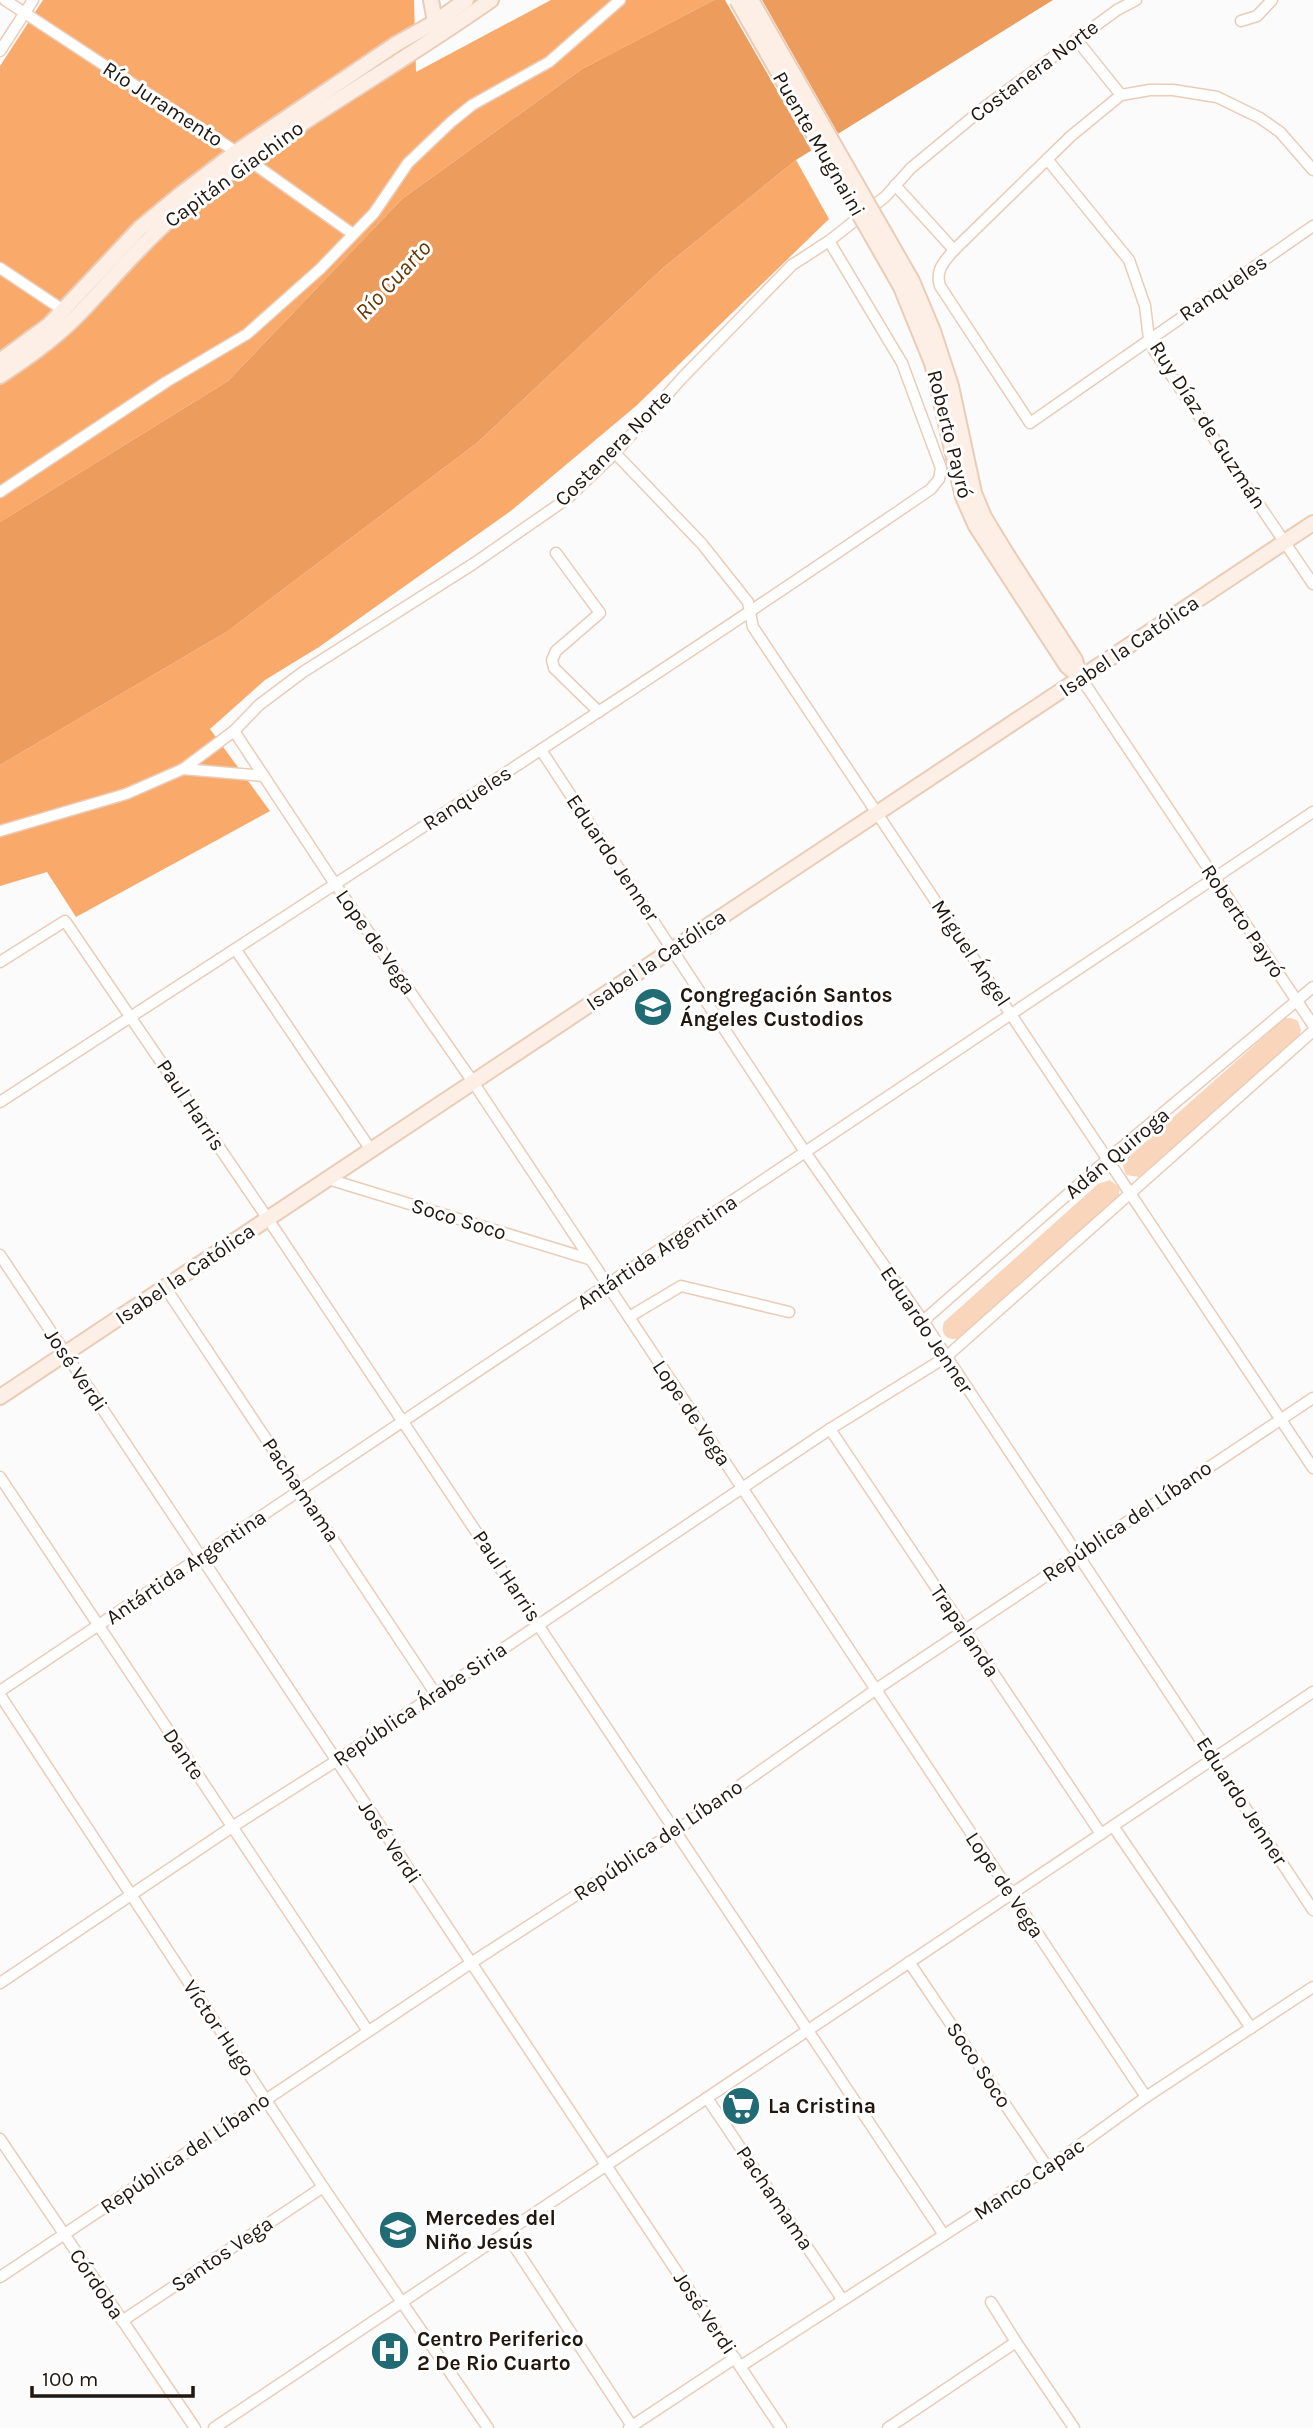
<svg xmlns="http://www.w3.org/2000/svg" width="1313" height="2428" font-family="Karla,sans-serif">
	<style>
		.green { fill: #f8d5bb }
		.forest { fill: #f9a96a }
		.water { fill: #ec9d5e }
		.pier { fill: #fbfbfb }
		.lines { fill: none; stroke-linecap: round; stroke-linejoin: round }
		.minor-casing { stroke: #eaccb7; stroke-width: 13 }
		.secondary-casing { stroke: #eaccb7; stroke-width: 18 }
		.minor { stroke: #fff; stroke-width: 10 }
		.secondary { stroke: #fdefe5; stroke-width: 14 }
		.secondary-bridge-casing { stroke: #eaccb7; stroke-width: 18; stroke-linecap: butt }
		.secondary-bridge { stroke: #fdefe5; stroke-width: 14 }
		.labels { text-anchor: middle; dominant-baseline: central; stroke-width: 6; stroke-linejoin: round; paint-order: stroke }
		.street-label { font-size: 21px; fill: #21170f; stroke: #fff }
		.poi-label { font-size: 21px; font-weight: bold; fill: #21170f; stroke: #fff; text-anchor: start }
		.water-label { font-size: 23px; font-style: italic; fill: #673500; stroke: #fff }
	</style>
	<rect width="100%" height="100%" fill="#fbfbfb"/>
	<g class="green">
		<path d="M 1285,1018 L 1291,1018 L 1298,1021 L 1301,1030 L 1299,1037 L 1139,1177 L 1126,1175 L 1123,1166 L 1125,1160 Z"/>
		<path d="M 1110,1180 L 1120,1188 L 1118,1199 L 1115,1202 L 958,1339 C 946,1340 940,1334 944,1322 L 1098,1184 Z"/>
	</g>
	<g class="forest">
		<path d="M 43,0 L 414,0 L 416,72 L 551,0 L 714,0 L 582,69 L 402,199 L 228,381 L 0,522 L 0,66 Z"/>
		<path d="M 796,160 L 829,219 L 636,406 L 512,510 L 319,647 L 265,680 L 210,729 L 270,811 L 76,917 L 47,872 L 0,886 L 0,765 L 228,631 L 477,443 L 663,268 Z"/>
	</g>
	<path class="water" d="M 714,0 L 1053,0 L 796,160 L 663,268 L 477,443 L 228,631 L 0,765 L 0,522 L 228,381 L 402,199 L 582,69 Z"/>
	<path class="pier" d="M 725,0 L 762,0 L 840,137 L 813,153 Z"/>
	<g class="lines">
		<g class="minor-casing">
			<g id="minor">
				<path d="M 5,0 L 247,159 L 353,234"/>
				<path d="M 1241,21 L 1257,16 L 1272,0"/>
				<path d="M 1076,39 L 1121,95"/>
				<path d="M 0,51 L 33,0"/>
				<path d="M 1047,159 L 1129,260 L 1145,306 L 1149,339 L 1154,350 L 1313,584"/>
				<path d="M 1313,170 L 1280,132 L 1260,118 L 1217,97 L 1173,90 L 1150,90 L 1121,95 L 1071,136 L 954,250 C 944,262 935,270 940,286 L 1030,423 L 1313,226"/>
				<path d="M 895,185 L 954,250"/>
				<path d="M 0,268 L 63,310"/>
				<path d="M 615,453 L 702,544 L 748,602 L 753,627 L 1313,1468"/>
				<path d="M 0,492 L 166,382 L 247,334 L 320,269 L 374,213 L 408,163 L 451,122 L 472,105 L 549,62 L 620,0"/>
				<path d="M 556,553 L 600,613 L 556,651 L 552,660 L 554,668 L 599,712"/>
				<path d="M 1081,678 L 1313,1025"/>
				<path d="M 234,731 L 335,884 L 473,1082 L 1146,2097"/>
				<path d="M 541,750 L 805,1152 L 923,1321 L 1313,1910"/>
				<path d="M 183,769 L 264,776"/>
				<path d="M 0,831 L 126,794 L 183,769 L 234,731 L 259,705 L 303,672 L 473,564 L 568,498 L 615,453 L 683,377 L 792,265 L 829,241 L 885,197 L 911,168 L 986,106 L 1117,10 L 1136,0"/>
				<path d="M 236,950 L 371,1150"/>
				<path d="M 0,962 L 65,921 L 268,1219 L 944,2235"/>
				<path d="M 0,1102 C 311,899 624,699 931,489 L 939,479 L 941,468 L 902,363 L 829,241"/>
				<path d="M 328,1179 L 589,1259"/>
				<path d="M 0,1255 L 781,2428"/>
				<path d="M 165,1287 L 435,1693"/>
				<path d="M 629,1317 L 681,1286 L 789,1312"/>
				<path d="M 923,1321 L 1108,1159 L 1313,987"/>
				<path d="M 830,1429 L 1101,1834"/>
				<path d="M 0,1477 L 368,2031"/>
				<path d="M 0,1691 L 1313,812"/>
				<path d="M 0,1695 L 323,2187 L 488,2428"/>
				<path d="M 1113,1826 L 1251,2028"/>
				<path d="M 909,1962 L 1048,2168"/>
				<path d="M 0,1983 L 232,1827 L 336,1761 L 830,1429 L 946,1357 L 1313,1031"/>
				<path d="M 707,2098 L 842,2299"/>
				<path d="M 0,2139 L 195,2428"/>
				<path d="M 505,2232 L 632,2426"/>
				<path d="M 0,2277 L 471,1963 L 677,1830 L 875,1690 L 1313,1398"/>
				<path d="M 991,2302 L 1016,2342 L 1074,2428"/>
				<path d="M 122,2321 L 323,2187"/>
				<path d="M 741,2366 L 1048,2168 L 1146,2097 L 1313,1987"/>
				<path d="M 214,2428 L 1313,1692"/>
				<path d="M 629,2428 L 735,2358"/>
				<path d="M 888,2428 L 1016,2342"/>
			</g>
		</g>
		<g class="secondary-casing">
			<g id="secondary">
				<path d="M 431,0 L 435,22 L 440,27"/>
				<path d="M 912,281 L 933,331 L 951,386 L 974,493 L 984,517 L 1004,550 L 1075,660 L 1080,677"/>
				<path d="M 901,287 L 932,363 L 963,497 L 976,526 L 1067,666 L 1081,678"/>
				<path d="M 0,361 L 49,325 L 140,228 L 181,194 L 236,152 L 396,44 L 435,22 L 466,0"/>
				<path d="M 0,376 C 27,358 53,340 76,317 C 114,278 148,235 192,201 C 287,127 393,69 491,0"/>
				<path d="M 0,1397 L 1313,523"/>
			</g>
		</g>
		<use href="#minor" class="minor"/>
		<use href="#secondary" class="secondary"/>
		<g class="secondary-bridge-casing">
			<g id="secondary-bridge">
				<path d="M 737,0 L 901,287"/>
				<path d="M 751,0 L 912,281"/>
			</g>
		</g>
		<use href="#secondary-bridge" class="secondary-bridge"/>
	</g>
	<defs>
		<g id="school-disc" transform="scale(2.0125)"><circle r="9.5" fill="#216b75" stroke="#fff"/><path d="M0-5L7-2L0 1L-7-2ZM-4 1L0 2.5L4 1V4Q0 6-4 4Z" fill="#fff"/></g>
		<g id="supermarket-disc" transform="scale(2.0125)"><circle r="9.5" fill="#216b75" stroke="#fff"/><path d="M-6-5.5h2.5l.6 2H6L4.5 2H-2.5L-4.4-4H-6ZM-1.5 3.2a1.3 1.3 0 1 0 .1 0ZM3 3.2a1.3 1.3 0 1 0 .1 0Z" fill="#fff"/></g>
		<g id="hospital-disc" transform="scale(2.0125)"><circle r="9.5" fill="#216b75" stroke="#fff"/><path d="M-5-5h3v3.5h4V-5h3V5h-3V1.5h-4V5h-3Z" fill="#fff"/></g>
	</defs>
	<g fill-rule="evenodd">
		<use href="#school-disc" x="653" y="1007"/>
		<use href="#supermarket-disc" x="741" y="2106"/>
		<use href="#school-disc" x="398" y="2230"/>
		<use href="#hospital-disc" x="390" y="2351"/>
	</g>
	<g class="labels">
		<g class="street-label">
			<text transform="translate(1034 71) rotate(-37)">Costanera Norte</text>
			<text transform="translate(163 104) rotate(33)">Río Juramento</text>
			<text transform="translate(819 144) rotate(60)">Puente Mugnaini</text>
			<text transform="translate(234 174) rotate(-36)">Capitán Giachino</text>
			<text transform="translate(1223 288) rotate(-34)">Ranqueles</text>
			<text transform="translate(1208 425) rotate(57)">Ruy Díaz de Guzmán</text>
			<text transform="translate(950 434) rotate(76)">Roberto Payró</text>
			<text transform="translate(613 448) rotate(-45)">Costanera Norte</text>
			<text transform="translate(1129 646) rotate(-34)">Isabel la Católica</text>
			<text transform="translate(467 798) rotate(-33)">Ranqueles</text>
			<text transform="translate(613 858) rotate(56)">Eduardo Jenner</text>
			<text transform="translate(1243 921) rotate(56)">Roberto Payró</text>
			<text transform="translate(376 942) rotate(55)">Lope de Vega</text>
			<text transform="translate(971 953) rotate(56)">Miguel Ángel</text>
			<text transform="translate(656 960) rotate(-34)">Isabel la Católica</text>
			<text transform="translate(191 1105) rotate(56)">Paul Harris</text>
			<text transform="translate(1117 1153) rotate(-40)">Adán Quiroga</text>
			<text transform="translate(459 1219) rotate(17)">Soco Soco</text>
			<text transform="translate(657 1252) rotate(-34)">Antártida Argentina</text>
			<text transform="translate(185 1274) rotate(-34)">Isabel la Católica</text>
			<text transform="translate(927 1330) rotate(56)">Eduardo Jenner</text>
			<text transform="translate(76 1370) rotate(56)">José Verdi</text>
			<text transform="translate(692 1413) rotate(56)">Lope de Vega</text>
			<text transform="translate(301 1490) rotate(56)">Pachamama</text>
			<text transform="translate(1127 1521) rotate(-34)">República del Líbano</text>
			<text transform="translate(186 1567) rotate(-34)">Antártida Argentina</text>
			<text transform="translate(507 1576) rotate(56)">Paul Harris</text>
			<text transform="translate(965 1631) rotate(56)">Trapalanda</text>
			<text transform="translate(420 1704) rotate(-34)">República Árabe Siria</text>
			<text transform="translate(184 1754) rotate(56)">Dante</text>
			<text transform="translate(1242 1801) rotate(57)">Eduardo Jenner</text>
			<text transform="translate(658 1840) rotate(-34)">República del Líbano</text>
			<text transform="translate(390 1842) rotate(56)">José Verdi</text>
			<text transform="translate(1005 1885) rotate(56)">Lope de Vega</text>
			<text transform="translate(219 2028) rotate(56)">Víctor Hugo</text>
			<text transform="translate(979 2065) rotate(56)">Soco Soco</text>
			<text transform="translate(185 2153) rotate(-34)">República del Líbano</text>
			<text transform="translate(1029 2179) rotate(-34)">Manco Capac</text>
			<text transform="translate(775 2198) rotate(56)">Pachamama</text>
			<text transform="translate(222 2254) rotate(-34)">Santos Vega</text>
			<text transform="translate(97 2284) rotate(56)">Córdoba</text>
			<text transform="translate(705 2313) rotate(56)">José Verdi</text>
		</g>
		<g class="poi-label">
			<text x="680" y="995">Congregación Santos<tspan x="680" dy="24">Ángeles Custodios</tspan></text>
			<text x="768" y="2106">La Cristina</text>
			<text x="425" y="2218">Mercedes del<tspan x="425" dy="24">Niño Jesús</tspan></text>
			<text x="417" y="2339">Centro Periferico<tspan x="417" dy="24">2 De Rio Cuarto</tspan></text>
		</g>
		<g class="water-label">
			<text transform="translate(393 280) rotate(-47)">Río Cuarto</text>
		</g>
	</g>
	<path d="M32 2386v10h161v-10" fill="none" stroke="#21170f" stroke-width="3.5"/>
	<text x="42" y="2386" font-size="21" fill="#21170f" stroke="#ffffff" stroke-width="5" paint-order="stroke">100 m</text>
</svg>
